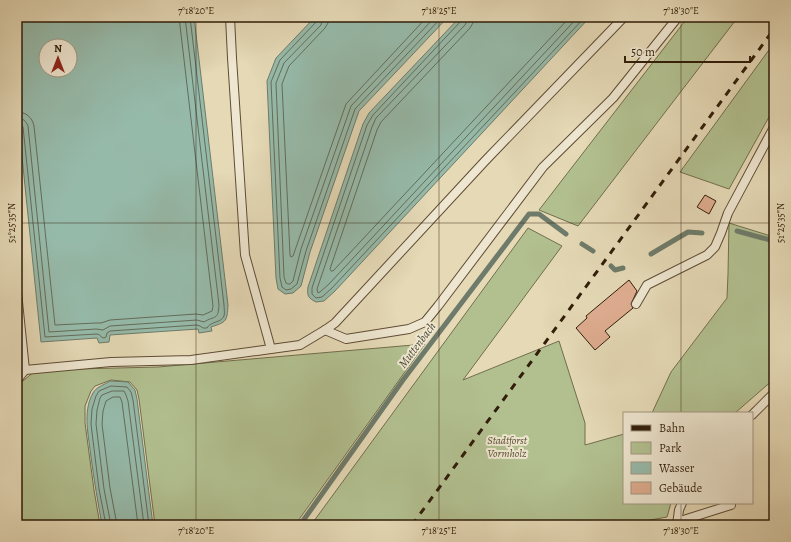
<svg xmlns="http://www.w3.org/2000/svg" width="791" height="542" font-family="Alegreya,serif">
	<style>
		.green { fill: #b2c090; stroke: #726e4c }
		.water { fill: #96baaa; stroke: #6e7b6a; fill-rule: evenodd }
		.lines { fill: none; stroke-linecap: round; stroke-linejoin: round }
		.shore { stroke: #646c5a; stroke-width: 1 }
		.stream { stroke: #6e7b6a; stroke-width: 5 }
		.building { fill: #dfad91; stroke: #311d09 }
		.lane-casing { stroke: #5e4c34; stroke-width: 10 }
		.lane { stroke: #eee6d0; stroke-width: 8 }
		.rail { stroke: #311d09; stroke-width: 3; stroke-dasharray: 7 7; stroke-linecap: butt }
		.ticks { fill: none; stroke: #311d09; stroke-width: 1; stroke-opacity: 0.45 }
		.labels { text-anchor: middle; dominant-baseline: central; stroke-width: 4; stroke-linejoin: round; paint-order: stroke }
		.park-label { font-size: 11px; font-style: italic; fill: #584e32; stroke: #eee6d0 }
		.water-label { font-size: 12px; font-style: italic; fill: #4f4c39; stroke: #eee6d0 }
		.neatline { fill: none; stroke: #311d09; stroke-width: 1.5 }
		.ticks-label { font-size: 10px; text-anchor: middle; fill: #311d09 }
	</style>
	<rect width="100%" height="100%" fill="#e5d9b6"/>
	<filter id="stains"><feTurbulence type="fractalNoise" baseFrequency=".005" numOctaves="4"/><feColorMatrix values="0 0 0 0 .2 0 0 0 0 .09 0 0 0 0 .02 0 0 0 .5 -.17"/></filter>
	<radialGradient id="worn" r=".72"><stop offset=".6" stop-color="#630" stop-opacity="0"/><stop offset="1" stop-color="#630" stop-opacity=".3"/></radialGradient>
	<g class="green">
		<path d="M 688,17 L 738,17 L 578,226 L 539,210 Z"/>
		<path d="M 774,43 L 774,108 L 729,189 L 680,172 Z"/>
		<path d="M 729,223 L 774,237 L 774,379 L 735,413 L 652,413 L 671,372 L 727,298 L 728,274 Z"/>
		<path d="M 528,228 L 562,246 L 463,380 L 559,341 L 585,423 L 585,445 L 624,434 L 624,503 L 671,503 L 667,517 L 623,525 L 311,525 Z"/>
		<path d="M 425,344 L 295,525 L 155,525 L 139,399 L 137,390 L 130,382 L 111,380 L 95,386 L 91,391 L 85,406 L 85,423 L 94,490 L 100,525 L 18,525 L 17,386 L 36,370 L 158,367 Z"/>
	</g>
	<g class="water">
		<path d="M 17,17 L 194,17 L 228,305 C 227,321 227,322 211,327 L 212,331 L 199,333 L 198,329 L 110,335 L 109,342 L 99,343 L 97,338 L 41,342 L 17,108 ZM 46,46 L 70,46 L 70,70 L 46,70 Z"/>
		<path d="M 315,17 L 448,17 L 359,111 L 310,252 L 301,286 L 293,293 L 285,294 L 278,289 L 276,278 L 267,81 L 276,58 Z"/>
		<path d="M 460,17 L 590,17 L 335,291 L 324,301 L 316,302 C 308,298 307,296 308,287 L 363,124 L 369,113 Z"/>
		<path d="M 110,381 L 128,382 L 135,390 L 137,399 L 153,525 L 102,525 C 98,503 94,480 91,457 C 89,437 82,412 93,393 C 96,387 104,385 110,381 Z"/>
	</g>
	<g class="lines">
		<g class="shore">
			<path d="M 318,17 L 317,21 L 280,60 L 271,82 L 280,278 L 282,287 L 286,290 L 291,289 L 297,284 L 306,251 L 355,109 L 442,17"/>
			<path d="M 323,17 L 321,25 L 284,63 L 276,83 L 284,277 L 286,283 L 288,284 L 290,284 L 293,281 L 301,249 L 351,106 L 435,17"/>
			<path d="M 329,17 L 328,23 L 325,28 L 289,66 L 282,84 L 290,255 L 291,257 L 293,256 L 346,104 L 427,17"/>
			<path d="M 462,17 L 461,21 L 373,115 L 367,125 L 312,288 L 312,294 L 316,298 L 322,297 L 332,288 L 585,17"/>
			<path d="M 468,17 L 467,21 L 465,25 L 376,118 L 372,127 L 317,289 L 318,293 L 320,292 L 329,284 L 578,17"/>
			<path d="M 474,17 L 473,23 L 470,28 L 381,122 L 377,130 L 330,269 L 331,271 L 333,271 L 570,17"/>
			<path d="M 17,112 C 26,112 32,117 34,126 L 55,325 L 96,323 L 101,323 L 110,320 L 196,314 L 203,315 L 212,311 L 213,306 L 179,17"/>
			<path d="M 17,118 C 23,118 26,121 28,126 L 49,332 L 96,329 L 103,330 L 110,326 L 197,320 L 204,322 C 215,315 218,321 219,305 L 185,17"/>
			<path d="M 17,123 L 21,124 L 23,127 L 45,337 L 97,334 C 100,334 101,338 104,338 L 106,337 L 107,333 L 110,331 L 197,325 L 200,326 L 203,328 L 207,328 C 211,321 221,323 224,316 C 225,313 224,308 224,305 L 190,17"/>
			<path d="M 106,525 L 99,489 L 91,424 L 92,409 L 96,396 L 99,391 L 111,386 L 127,387 L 131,392 L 133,400 L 149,525"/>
			<path d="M 111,525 L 104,489 L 96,424 L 97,410 L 100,398 L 102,395 L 112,391 L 124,391 L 126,395 L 128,401 L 144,525"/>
			<path d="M 117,525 L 110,488 L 102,424 L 103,411 L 106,401 L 113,397 L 120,397 L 122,402 L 138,525"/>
		</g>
		<g class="stream">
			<path d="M 737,231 L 774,241"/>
			<path d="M 582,244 L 593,251"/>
			<path d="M 651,254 L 688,232 L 702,233"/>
			<path d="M 611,266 L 615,270 L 623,268"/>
			<path d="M 300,525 L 403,380 L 529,214 L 539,214 L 566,234"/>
		</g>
	</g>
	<g class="building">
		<path d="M 705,195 L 716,201 L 709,214 L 697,207 Z"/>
		<path d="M 629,280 L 637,291 L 631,304 L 633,308 L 605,331 L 610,337 L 595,350 L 576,328 L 587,318 L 586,316 Z"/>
	</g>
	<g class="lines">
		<g class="lane-casing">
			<g id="lane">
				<path d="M 230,17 L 232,58 L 245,255 L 271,349"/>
				<path d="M 17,292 L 25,370 L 17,380"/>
				<path d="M 636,304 L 647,285 L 707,255 L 715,247 L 721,233 L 728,213 L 774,127"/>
				<path d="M 325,330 L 346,339 L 409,329 L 425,322 L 438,306 L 543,167 L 613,98 L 678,17"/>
				<path d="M 25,370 L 111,362 L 191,360 L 271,349 L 300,345 L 325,330 L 335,323 L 485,161 L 624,17"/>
				<path d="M 752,415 L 774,393"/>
				<path d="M 677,522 L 731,505"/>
				<path d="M 677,525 L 679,510 L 682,503"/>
			</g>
		</g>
		<use href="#lane" class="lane"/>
		<path class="rail" d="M 412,525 L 774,29"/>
	</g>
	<path class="ticks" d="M 196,17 L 196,525M 439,17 L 439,525M 681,17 L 681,413M 17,223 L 774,223M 681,503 L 681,525"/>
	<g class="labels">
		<g class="park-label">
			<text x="507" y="440">Stadtforst<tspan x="507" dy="13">Vormholz</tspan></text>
		</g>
		<g class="water-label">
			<text transform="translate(417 345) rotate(-53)">Muttenbach</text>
		</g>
	</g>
	<rect width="791" height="542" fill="none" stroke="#e5d9b6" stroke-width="44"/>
	<rect x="623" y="412" width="130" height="92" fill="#eee6d0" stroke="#a29680"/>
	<rect x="631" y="425" width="20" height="6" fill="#311d09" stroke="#a29680"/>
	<text x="659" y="432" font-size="12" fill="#311d09">Bahn</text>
	<rect x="631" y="442" width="20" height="12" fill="#b2c090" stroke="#a29680"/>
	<text x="659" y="452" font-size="12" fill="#311d09">Park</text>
	<rect x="631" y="462" width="20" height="12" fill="#96baaa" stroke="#a29680"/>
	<text x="659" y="472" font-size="12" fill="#311d09">Wasser</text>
	<rect x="631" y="482" width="20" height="12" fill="#dfad91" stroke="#a29680"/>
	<text x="659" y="492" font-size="12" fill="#311d09">Gebäude</text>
	<g transform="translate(58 58)"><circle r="19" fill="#eee6d0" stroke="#a29680"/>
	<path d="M0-3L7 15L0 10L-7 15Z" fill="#8f2418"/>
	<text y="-6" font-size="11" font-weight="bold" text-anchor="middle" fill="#311d09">N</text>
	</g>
	<path d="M625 56v6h125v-6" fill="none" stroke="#311d09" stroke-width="2"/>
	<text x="631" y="56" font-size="12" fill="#311d09" stroke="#eee6d0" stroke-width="3" paint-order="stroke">50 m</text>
	<rect x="22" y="22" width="747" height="498" class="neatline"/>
	<g class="ticks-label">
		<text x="196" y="14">7°18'20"E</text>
		<text x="439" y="14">7°18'25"E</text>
		<text x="681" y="14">7°18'30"E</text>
		<text transform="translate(11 223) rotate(-90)" y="4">51°25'35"N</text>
		<text transform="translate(780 223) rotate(-90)" y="4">51°25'35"N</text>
		<text x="196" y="534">7°18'20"E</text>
		<text x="439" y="534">7°18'25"E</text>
		<text x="681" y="534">7°18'30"E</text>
	</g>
	<rect width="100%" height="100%" filter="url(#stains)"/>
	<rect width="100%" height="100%" fill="url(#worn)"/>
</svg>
